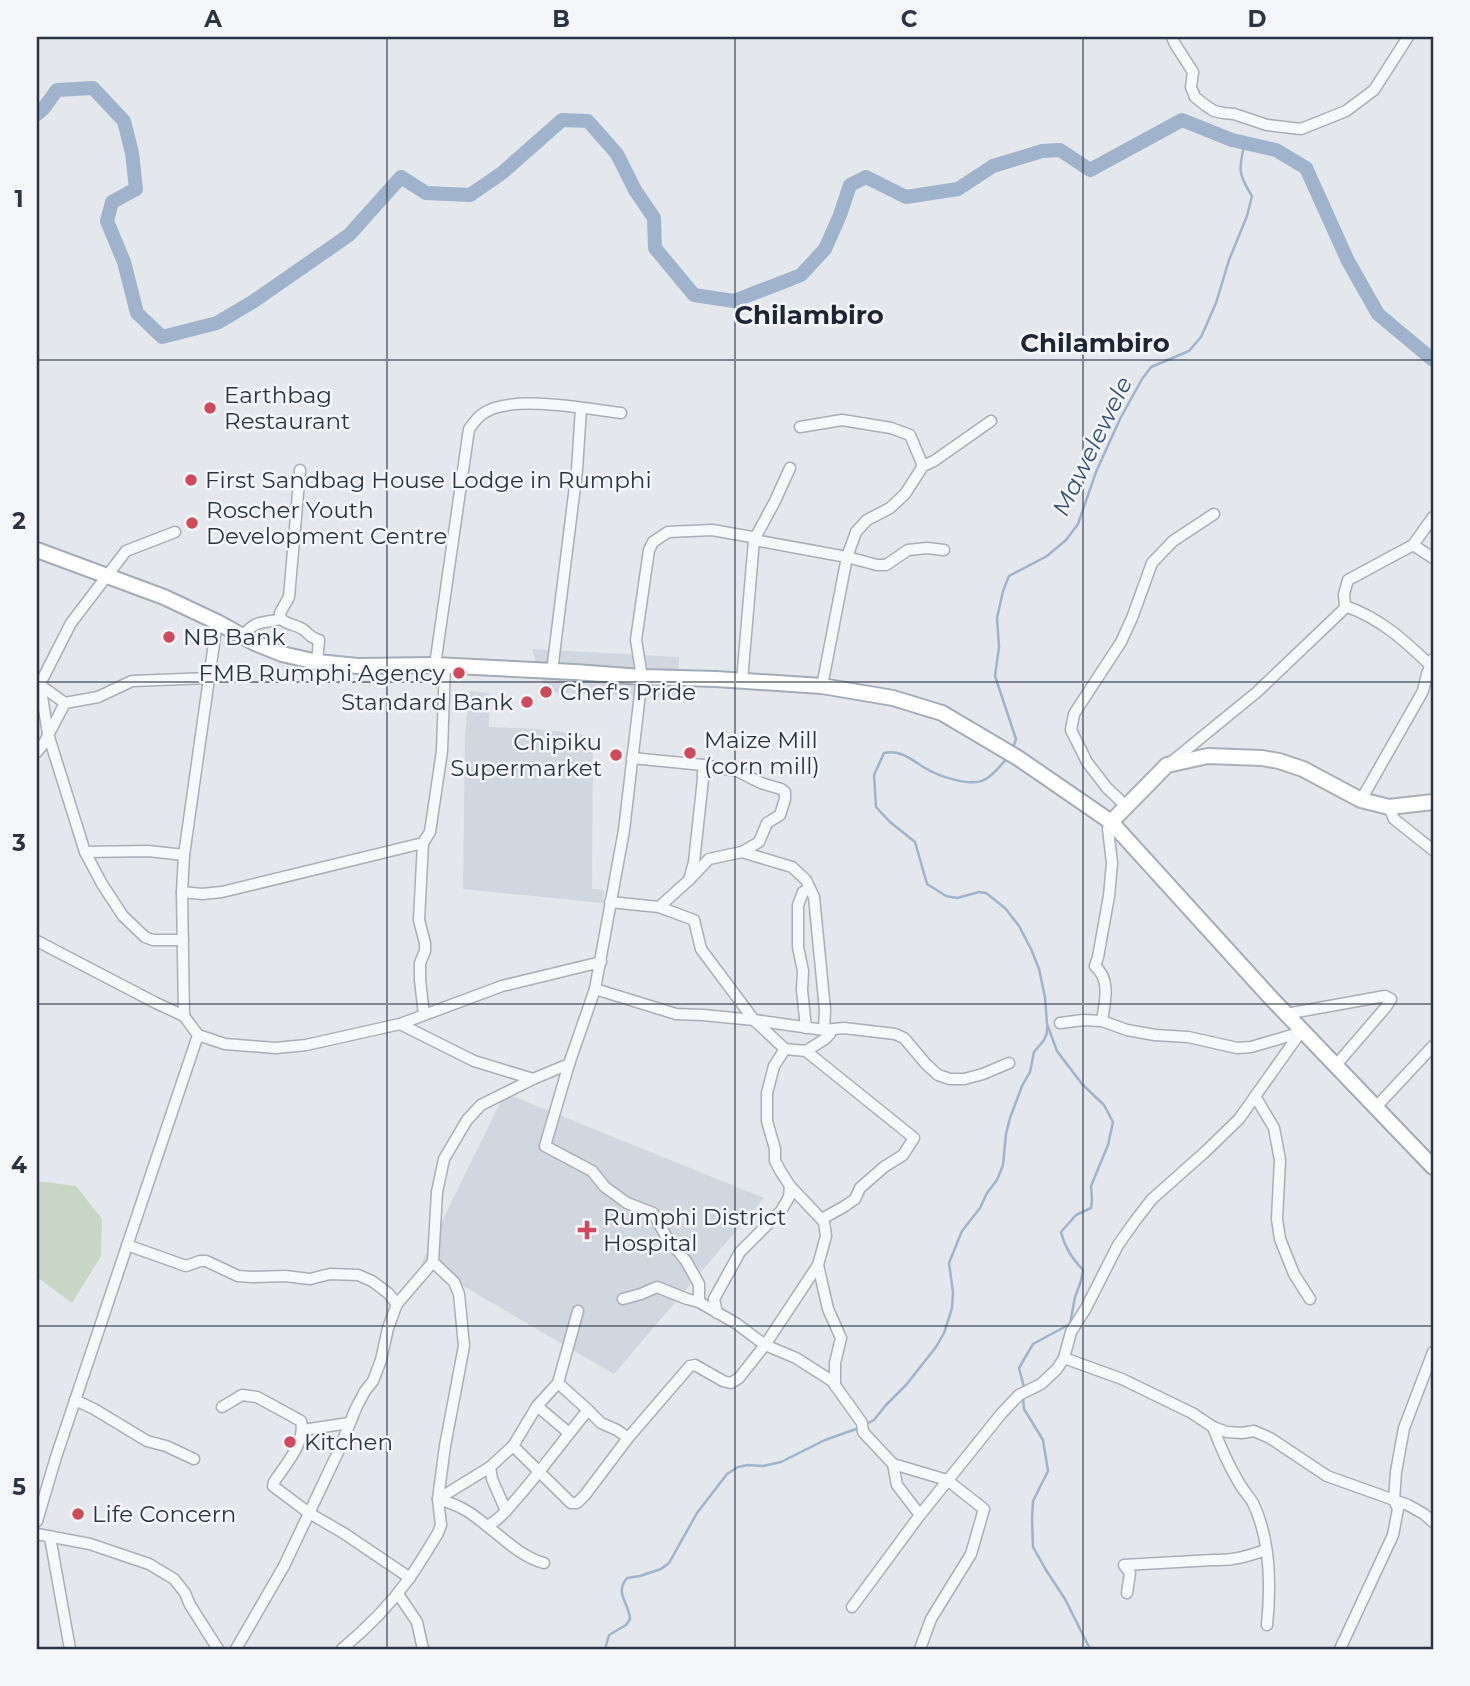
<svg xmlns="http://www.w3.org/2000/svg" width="1470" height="1686" font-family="Montserrat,sans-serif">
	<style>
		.built { fill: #d2d6de }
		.green { fill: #c9d6c5 }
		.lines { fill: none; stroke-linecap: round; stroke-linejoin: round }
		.stream { stroke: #9fb4cc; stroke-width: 2.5 }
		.river { stroke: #9fb4cc; stroke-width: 14 }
		.street-casing { stroke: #a9aeb7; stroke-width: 13 }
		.secondary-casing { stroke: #a9aeb7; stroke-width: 18 }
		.primary-casing { stroke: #a3abb8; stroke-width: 18 }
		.street { stroke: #f7f8fa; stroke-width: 10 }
		.secondary { stroke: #fff; stroke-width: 14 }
		.primary { stroke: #fff; stroke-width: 14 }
		.grid { fill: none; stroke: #2b3445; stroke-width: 2; stroke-opacity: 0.55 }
		.poi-dot { fill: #d1495b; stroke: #f4f6f9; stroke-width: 2.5 }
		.labels { text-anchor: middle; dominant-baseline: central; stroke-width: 5; stroke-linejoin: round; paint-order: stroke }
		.poi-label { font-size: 23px; fill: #2b3445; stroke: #f4f6f9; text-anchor: start }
		.water-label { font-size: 24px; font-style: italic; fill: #34527a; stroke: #f4f6f9 }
		.quarter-label { font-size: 26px; font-weight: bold; fill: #1d2536; stroke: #f4f6f9 }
		.neatline { fill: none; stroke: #2b3445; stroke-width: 2.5 }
		.grid-label { font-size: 23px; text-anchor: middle; font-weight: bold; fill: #2b3445 }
	</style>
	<rect width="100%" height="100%" fill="#e4e7ec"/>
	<g class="built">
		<path d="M 532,649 L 679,657 L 677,698 L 546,692 Z"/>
		<path d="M 470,691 L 489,693 L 489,727 L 538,729 L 593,736 L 592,889 L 604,890 L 603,903 L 463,889 L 465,734 Z"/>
		<path d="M 505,1093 L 764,1198 L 614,1374 L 422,1262 Z"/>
	</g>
	<path class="green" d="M 37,1181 L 76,1186 L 102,1219 L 101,1256 L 72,1303 L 37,1277 Z"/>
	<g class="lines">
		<g class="stream">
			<path d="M 1013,748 L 1016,739 L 995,676 L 999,647 L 997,618 L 1003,591 L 1009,576 L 1047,556 L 1066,540 L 1078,524 L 1096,472 L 1120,419 L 1142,379 L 1151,367 L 1189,351 L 1201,337 L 1216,303 L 1229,260 L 1247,216 L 1252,196 C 1237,173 1239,168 1245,142"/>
			<path d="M 1008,757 C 1002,764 993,776 984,780 C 970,787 938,776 925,768 C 912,760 900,749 884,753 L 874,775 L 876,807 L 890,822 L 915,842 L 927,884 L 946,896 L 957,898 L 979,892 L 986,893 L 1005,908 L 1019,926 L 1031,949 L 1039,969 L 1045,997 L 1047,1024 L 1057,1051 L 1082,1084 L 1104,1105 L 1113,1122 L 1108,1145 L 1091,1186 L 1092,1200 L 1091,1208 L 1076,1215 L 1061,1232 C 1065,1248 1072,1258 1083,1270 L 1081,1281 L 1075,1297 L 1070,1324 L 1033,1344 L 1019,1368 L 1024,1387"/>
			<path d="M 1023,1397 L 1024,1409 L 1043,1440 L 1048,1471 L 1033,1501 L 1032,1519 L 1033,1547 L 1046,1570 L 1065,1599 L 1090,1649"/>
			<path d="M 865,1425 L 874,1420 L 886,1405 L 906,1385 L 936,1347 L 944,1333 L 952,1308 L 953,1292 L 949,1263 L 962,1231 L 980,1208 L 987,1193 L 997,1180 L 1003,1165 L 1006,1134 L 1010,1118 L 1022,1086 L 1030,1072 L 1034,1052 L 1044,1040 L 1047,1033 L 1047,1027"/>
			<path d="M 605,1649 L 609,1635 L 626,1625 L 630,1619 C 629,1602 614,1594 627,1578 L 640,1576 L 661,1569 L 669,1563 L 697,1513 L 727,1474 L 738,1467 L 748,1465 L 763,1466 L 781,1462 L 825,1440 L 859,1428"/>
		</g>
		<path class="river" d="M 37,114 L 43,109 L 57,90 L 93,88 L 124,121 L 132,153 L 136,189 L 112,202 L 107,221 L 124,262 L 137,313 L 162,337 L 217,323 L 254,301 L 349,235 L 401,177 L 426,193 L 470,195 L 502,173 L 562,120 L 588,121 L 617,154 L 635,190 L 654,218 L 655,248 L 694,295 L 734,301 L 801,275 L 825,249 L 840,215 L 850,185 L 866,177 L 906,197 L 958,189 L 993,166 L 1042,151 L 1060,150 L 1090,170 L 1182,120 L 1232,140 L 1276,150 L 1306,168 L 1348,261 L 1378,314 L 1433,360"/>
		<g class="street-casing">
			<g id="street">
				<path d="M 1172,37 L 1175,44 L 1193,72 L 1191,87 L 1195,97 L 1205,105 L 1214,111 L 1223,113 L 1234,114 L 1267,125 L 1301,129 L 1346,111 L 1374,90 L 1408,37"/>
				<path d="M 800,427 L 842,420 L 891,428 L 910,435 L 923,466"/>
				<path d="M 300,470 L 289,597 L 280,613 L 281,619 C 288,625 297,625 304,630 C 310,635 311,638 319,640 L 317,662"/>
				<path d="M 175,532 L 126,551 L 71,623 L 40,684 L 48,734 L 85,852 L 102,884 L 123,916 L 145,937 L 153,940 L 183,940"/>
				<path d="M 1413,545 L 1433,558"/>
				<path d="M 1345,606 C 1380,618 1404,640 1430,665"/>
				<path d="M 242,637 C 256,619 261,624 281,619"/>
				<path d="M 435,665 L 469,429 C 473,424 478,416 484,413 C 512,394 588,409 621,413"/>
				<path d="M 552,671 L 577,470 L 581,408"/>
				<path d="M 742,681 L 754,540 L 775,501 L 790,468"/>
				<path d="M 37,683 L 65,703"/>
				<path d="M 822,686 L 847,557 L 856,532 L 867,520 L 890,508 L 905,494 L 923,466 L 934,461 L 991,421"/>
				<path d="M 37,752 L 44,743 L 65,703 L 98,697 L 132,681 L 209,678"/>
				<path d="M 632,758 L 703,765 L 703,779 L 694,862 L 689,880 L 659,907"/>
				<path d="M 1170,763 L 1257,692 L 1343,610 L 1345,606 L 1344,594 L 1348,580 L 1413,545 L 1433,517"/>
				<path d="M 703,765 L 737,771 L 761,783 L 781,789 L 785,792 L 785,799 L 780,815 L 767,823 L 759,842 L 742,852"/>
				<path d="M 1361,800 L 1423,691 L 1427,674 L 1433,659"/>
				<path d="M 1126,806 L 1107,788 L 1087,762 L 1071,730 L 1074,714 L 1121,642 L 1132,618 L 1152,563 L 1173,541 L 1214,514"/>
				<path d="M 1389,807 L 1394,819 L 1433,850"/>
				<path d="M 423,843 L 419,920 L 425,943 L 425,951 L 420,963 L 420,980 L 424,1015"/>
				<path d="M 85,852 L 148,851 L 184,855"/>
				<path d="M 689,880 L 709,859 L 742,852 L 792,867 L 806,880 L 814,897 L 825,1010 L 824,1030 L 830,1034 L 825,1039 L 806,1051"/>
				<path d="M 182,892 L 202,894 L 222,892 L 423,843 L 430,832 L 442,751 L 445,665"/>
				<path d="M 610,902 L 659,907 L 694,920 L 701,949 L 754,1020 L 785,1049 L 774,1066 L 767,1093 L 767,1121 L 775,1149 L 775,1161 L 781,1172 L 790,1186 L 824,1222 L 826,1236 L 818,1265 L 828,1309 L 841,1338 L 835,1363 L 835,1386"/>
				<path d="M 37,941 L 156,1003 L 184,1016 L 198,1035 L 225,1044 L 276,1048 L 306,1045 L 400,1024 L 474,1061 L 533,1079"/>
				<path d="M 595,989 L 676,1014 L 703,1015 L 754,1020 L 824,1030 L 844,1028 L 895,1034 L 904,1038 L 926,1064 L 938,1075 L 950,1079 L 964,1079 L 983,1074 L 1009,1063"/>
				<path d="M 1286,1014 L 1385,996 L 1391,999 L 1386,1007 L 1336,1065"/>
				<path d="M 184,1016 L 182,892 L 184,855 L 217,622"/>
				<path d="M 1102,1021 C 1105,1001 1111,980 1095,966 L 1098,957 L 1109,896 L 1112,863 L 1108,829 L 1109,824 L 1111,822"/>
				<path d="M 1060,1023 L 1083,1020 L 1102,1021 L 1127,1030 L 1155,1035 L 1188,1037 L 1237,1048 L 1251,1047 L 1299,1033"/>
				<path d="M 400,1024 L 502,986 L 601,962"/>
				<path d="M 806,1028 L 802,990 L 803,971 L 798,947 L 798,905 L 803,892 L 810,889"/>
				<path d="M 785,1049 L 806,1051 L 914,1138 L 903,1155 L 884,1167 L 860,1188 L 855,1199 L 845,1206 L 822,1219"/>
				<path d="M 569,1064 L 545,1146 L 592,1171 L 605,1187 L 627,1203 L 653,1213 L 666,1236 L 686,1261 L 699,1284 L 699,1302"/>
				<path d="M 1255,1096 L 1274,1128 L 1280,1160 L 1277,1219 L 1280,1239 L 1294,1274 L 1310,1299"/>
				<path d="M 1376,1107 L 1433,1046"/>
				<path d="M 127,1245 L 186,1266 L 200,1261 L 206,1261 L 238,1276 L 252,1277 L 285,1276 L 310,1279 L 330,1274 L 358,1275 L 372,1281 L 388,1293 L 397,1304"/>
				<path d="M 623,1299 L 641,1294 L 657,1287 L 687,1299 L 699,1302 L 737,1324 L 765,1345 L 796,1358 L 832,1381 L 862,1423 L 863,1432 L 893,1464 L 897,1485 L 920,1515"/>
				<path d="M 717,1313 L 714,1299 L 740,1252 L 781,1211 L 789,1197 L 790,1186"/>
				<path d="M 1064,1358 L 1122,1379 L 1192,1413 L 1213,1427 L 1227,1432 L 1242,1433 L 1254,1431 L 1270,1438 L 1327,1476 L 1408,1505 L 1424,1514 L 1433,1522"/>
				<path d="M 75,1400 L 94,1409 L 147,1441 L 166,1446 L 194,1459"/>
				<path d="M 537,1406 L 569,1433"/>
				<path d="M 222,1407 L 242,1395 L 257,1397 L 301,1421 C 306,1443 285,1465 274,1482 L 273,1486 L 309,1513 L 345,1534 L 410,1578"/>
				<path d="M 588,1410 L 601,1423 L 617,1430 L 628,1438"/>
				<path d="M 1213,1427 C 1220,1446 1228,1464 1238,1481 C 1242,1489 1249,1496 1253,1503 C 1271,1540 1271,1585 1267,1625"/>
				<path d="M 303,1430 L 349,1423"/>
				<path d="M 513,1446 L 571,1503 L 577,1503 L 585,1495 L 628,1438 L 690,1366 L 695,1365 L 723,1381 L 731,1383 L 739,1378 L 765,1345 L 818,1265"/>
				<path d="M 893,1464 L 947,1480 L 984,1509 L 971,1554 L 931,1619 L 920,1649"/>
				<path d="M 490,1467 L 492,1479 L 506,1511"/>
				<path d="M 438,1499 C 461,1506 469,1511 487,1526 C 500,1520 509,1507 519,1496 C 543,1468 565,1438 588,1410 L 558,1383 L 578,1311"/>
				<path d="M 438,1499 L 490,1467 L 513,1446 L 537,1406 L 558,1383"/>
				<path d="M 37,1521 L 56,1457 L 198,1035"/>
				<path d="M 487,1526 C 504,1539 523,1558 544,1563"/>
				<path d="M 37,1534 L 90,1544 L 149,1564 L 174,1579 L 185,1593 L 190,1605 L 218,1649"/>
				<path d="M 50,1537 L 70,1649"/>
				<path d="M 1127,1593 L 1130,1573 L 1124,1565 L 1213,1560 C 1233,1561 1248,1556 1266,1550"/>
				<path d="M 398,1594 L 417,1622 L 423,1649"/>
				<path d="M 852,1607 L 920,1515 L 1001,1414 L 1019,1395 L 1041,1384 L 1057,1369 L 1064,1358 L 1071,1332 L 1086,1308 L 1118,1245 L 1135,1221 L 1152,1199 L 1205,1152 L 1239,1119 L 1300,1033 L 1303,1031"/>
				<path d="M 236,1649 L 284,1566 L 339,1450 L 356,1408 L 365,1391 L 373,1381 L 381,1360 L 388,1328 L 397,1304 L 433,1262"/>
				<path d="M 342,1649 C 366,1629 389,1606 408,1580 C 419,1565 428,1549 438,1533 L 441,1525 L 438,1499 L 445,1446 L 464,1346 L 459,1294 L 454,1282 L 433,1262 L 437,1192 L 444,1159 L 467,1120 L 481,1105 L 533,1079 L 569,1064 L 595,989 L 624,830 L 642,677 L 636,640 L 649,550 L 653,542 L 668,532 L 712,530 L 752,537 L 754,540 L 847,557 L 877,565 L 886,565 L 908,550 L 927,548 L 944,550"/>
				<path d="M 1340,1649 L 1393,1535 L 1398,1509 L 1394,1500 L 1396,1472 L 1404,1428 L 1433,1352"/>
			</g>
		</g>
		<g class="secondary-casing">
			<path id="secondary" d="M 1111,822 L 1167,765 L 1208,756 L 1262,758 L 1279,761 L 1303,769 L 1361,800 L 1389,807 L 1433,802"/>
		</g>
		<g class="primary-casing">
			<path id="primary" d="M 37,550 L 164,597 L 217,622 L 255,643 L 282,654 L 317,662 L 358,666 L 435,665 L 575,672 L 642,677 L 716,679 L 822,686 L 893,698 L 942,713 L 1018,758 L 1111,822 L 1270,997 L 1433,1167"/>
		</g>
		<use href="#street" class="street"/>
		<use href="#secondary" class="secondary"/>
		<use href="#primary" class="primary"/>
	</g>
	<path class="grid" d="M 387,37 L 387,1649M 735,37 L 735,1649M 1083,37 L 1083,1649M 37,360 L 1433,360M 37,682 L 1433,682M 37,1004 L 1433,1004M 37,1326 L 1433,1326"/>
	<g class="poi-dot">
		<circle cx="210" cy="408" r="7"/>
		<circle cx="191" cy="480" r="7"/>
		<circle cx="192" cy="523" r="7"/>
		<circle cx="169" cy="637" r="7"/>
		<circle cx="459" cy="673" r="7"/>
		<circle cx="546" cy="692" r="7"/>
		<circle cx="527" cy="702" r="7"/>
		<circle cx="690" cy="753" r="7"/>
		<circle cx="616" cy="755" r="7"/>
		<path d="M583.5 1219.5h7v7h7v7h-7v7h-7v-7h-7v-7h7z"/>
		<circle cx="290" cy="1442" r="7"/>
		<circle cx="78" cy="1514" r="7"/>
	</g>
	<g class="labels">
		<g class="poi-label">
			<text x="224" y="395">Earthbag<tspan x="224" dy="26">Restaurant</tspan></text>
			<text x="205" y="480">First Sandbag House Lodge in Rumphi</text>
			<text x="206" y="510">Roscher Youth<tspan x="206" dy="26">Development Centre</tspan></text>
			<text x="183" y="637">NB Bank</text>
			<text x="445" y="673" text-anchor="end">FMB Rumphi Agency</text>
			<text x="560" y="692">Chef's Pride</text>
			<text x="513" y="702" text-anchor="end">Standard Bank</text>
			<text x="704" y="740">Maize Mill<tspan x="704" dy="26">(corn mill)</tspan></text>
			<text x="602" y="742" text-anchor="end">Chipiku<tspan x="602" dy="26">Supermarket</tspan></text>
			<text x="603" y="1217">Rumphi District<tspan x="603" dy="26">Hospital</tspan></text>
			<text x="304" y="1442">Kitchen</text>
			<text x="92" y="1514">Life Concern</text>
		</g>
		<g class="water-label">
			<text transform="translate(1092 446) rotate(-64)">Mawelewele</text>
		</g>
		<g class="quarter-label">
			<text x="809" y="315">Chilambiro</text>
			<text x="1095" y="343">Chilambiro</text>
		</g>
	</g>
	<rect width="1470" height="1686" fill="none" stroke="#f4f6f9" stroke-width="77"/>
	<rect x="38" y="38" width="1394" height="1610" class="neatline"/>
	<g class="grid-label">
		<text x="213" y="27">A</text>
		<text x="561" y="27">B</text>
		<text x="909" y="27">C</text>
		<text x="1257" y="27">D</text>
		<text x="19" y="207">1</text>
		<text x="19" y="529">2</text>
		<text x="19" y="851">3</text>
		<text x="19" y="1173">4</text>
		<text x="19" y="1495">5</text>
	</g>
</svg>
